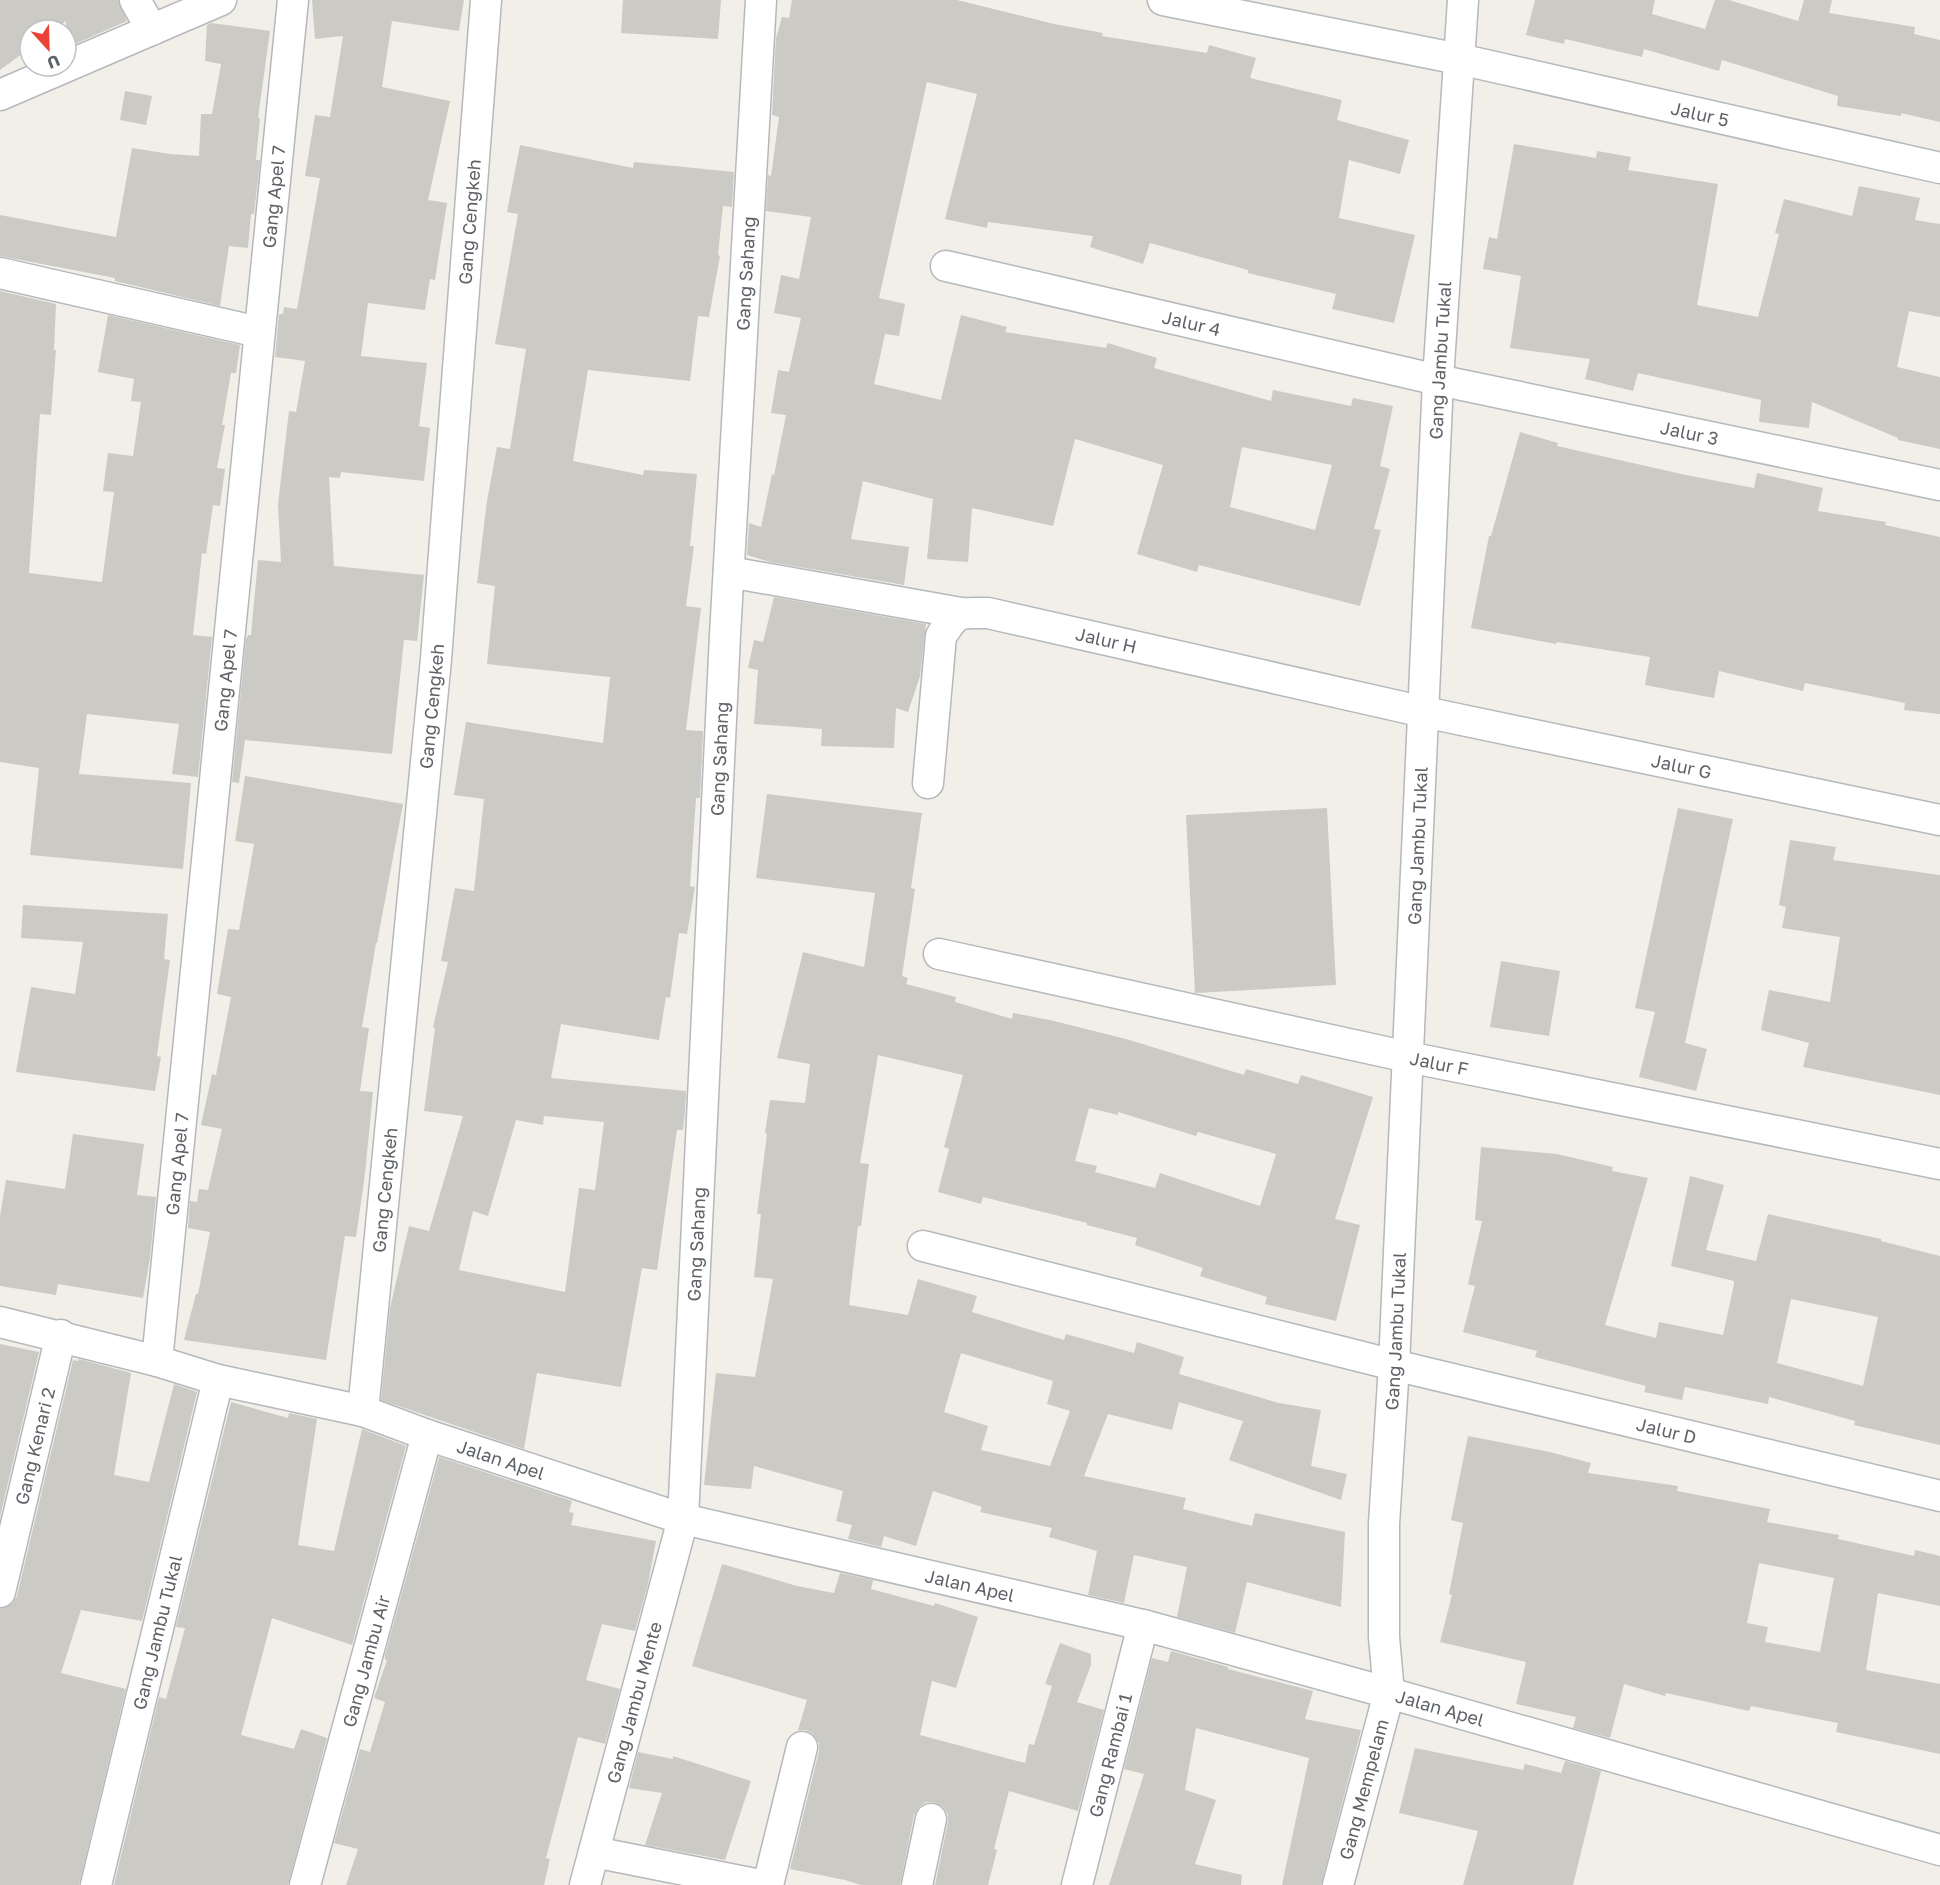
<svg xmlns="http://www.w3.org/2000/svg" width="1940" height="1885" font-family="'Golos Text',sans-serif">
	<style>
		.building { fill: #cccac5; fill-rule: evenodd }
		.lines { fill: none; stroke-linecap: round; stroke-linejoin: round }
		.minor-casing { stroke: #b5b8bc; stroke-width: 33 }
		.minor { stroke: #fff; stroke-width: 30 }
		.labels { text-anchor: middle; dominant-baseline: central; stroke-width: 4.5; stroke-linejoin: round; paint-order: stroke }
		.street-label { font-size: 18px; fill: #5f6368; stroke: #fff }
	</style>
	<rect width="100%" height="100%" fill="#f1efe8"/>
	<g class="building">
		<path d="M 0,0 L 118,0 L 127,21 L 66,48 L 66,21 L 54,30 L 30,30 L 30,48 L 0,70 Z"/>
		<path d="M 312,0 L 464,0 L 459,31 L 392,21 L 382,87 L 450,101 L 428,200 L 447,203 L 435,280 L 430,279 L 425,310 L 368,303 L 361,356 L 427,363 L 419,426 L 430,428 L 424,481 L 341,472 L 340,478 L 329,477 L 334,566 L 424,575 L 417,641 L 404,640 L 392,754 L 245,740 L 239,783 L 232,782 L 246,639 L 248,635 L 251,635 L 258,560 L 281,562 L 278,504 L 289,411 L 296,412 L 305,361 L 275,357 L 279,314 L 283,314 L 284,307 L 297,309 L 320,178 L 305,176 L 315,115 L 330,117 L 343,36 L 315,39 Z"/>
		<path d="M 623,0 L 721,0 L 718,39 L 621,33 Z"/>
		<path d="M 792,0 L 957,0 L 1054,24 L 1103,33 L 1102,36 L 1207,53 L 1209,45 L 1256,58 L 1250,78 L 1342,100 L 1337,120 L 1409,140 L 1400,174 L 1349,160 L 1339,218 L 1415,235 L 1394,323 L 1332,309 L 1336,294 L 1248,273 L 1248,270 L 1150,243 L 1143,264 L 1090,247 L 1093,236 L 988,222 L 987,228 L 945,219 L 977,94 L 927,82 L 879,298 L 905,304 L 899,336 L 885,334 L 874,384 L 941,400 L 961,315 L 1007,327 L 1005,332 L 1106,348 L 1108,343 L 1157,358 L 1154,368 L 1271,401 L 1273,390 L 1351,406 L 1353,398 L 1393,406 L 1380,466 L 1390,469 L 1374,529 L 1381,530 L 1360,606 L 1199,565 L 1197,572 L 1137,554 L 1163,465 L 1075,439 L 1053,526 L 972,508 L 968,562 L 927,559 L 933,499 L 863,481 L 851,539 L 909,547 L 904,585 L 770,562 L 747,555 L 749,523 L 761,527 L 772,474 L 774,475 L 786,415 L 771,413 L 778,370 L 789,372 L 801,318 L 774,313 L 781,275 L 799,279 L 811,217 L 766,211 L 768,175 L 771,176 L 779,117 L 772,115 L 776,38 L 782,17 L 789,18 ZM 1242,447 L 1332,465 L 1315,530 L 1230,507 Z"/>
		<path d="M 1535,0 L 1655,0 L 1652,14 L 1705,29 L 1715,0 L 1729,0 L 1798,21 L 1804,0 L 1832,0 L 1829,13 L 1915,27 L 1914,34 L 1940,40 L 1940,122 L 1901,113 L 1901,116 L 1837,106 L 1838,96 L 1722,60 L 1719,71 L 1644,49 L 1642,57 L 1565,39 L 1564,44 L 1526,35 Z"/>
		<path d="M 211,23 L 270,31 L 258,118 L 260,118 L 256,160 L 260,160 L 260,162 L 254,214 L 251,214 L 248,248 L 229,246 L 220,306 L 115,281 L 115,278 L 0,256 L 0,215 L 116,237 L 132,148 L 170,154 L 199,156 L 201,114 L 212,114 L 221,64 L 205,61 L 207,25 Z"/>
		<path d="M 125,91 L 152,96 L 146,125 L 120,120 Z"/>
		<path d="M 1514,144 L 1596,158 L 1597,151 L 1631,157 L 1628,170 L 1718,184 L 1697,305 L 1758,317 L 1779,234 L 1775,233 L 1784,199 L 1852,216 L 1859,186 L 1920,198 L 1915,220 L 1940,224 L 1940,317 L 1909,311 L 1897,367 L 1940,377 L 1940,449 L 1898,440 L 1898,438 L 1812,402 L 1809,428 L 1759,422 L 1761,400 L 1638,373 L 1633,391 L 1585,379 L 1590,359 L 1510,348 L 1521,276 L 1483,269 L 1489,237 L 1497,239 Z"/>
		<path d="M 520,145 L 633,168 L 634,162 L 734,172 L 732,207 L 723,206 L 718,255 L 720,256 L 709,317 L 698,316 L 690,381 L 588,370 L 573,461 L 643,475 L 644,470 L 697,474 L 690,546 L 694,546 L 686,606 L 701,608 L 686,730 L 703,731 L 700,798 L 696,798 L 690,886 L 695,887 L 687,934 L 679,933 L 670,998 L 666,997 L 659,1040 L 561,1024 L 551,1078 L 686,1091 L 685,1112 L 683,1130 L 677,1130 L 657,1270 L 642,1268 L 621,1387 L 537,1373 L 524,1449 L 381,1400 L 390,1308 L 409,1226 L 429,1231 L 463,1116 L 424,1111 L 435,1028 L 433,1027 L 448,962 L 441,961 L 455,888 L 474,891 L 484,799 L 454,795 L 466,722 L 603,743 L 610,677 L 487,664 L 495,586 L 477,583 L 487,501 L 497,447 L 510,449 L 526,349 L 495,344 L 518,214 L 507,212 ZM 544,1116 L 604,1122 L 595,1190 L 579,1188 L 565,1292 L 459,1270 L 473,1211 L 488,1216 L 516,1120 L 543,1125 Z"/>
		<path d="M 0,291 L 56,304 L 54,350 L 56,350 L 51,415 L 40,414 L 29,573 L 102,582 L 114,492 L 103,491 L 108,453 L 133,456 L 141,402 L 131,401 L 134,379 L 98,372 L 108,315 L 240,345 L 236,373 L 231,373 L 222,425 L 225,425 L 217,468 L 225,469 L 220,506 L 213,505 L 206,554 L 202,553 L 193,635 L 212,637 L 198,777 L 172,774 L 179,724 L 87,714 L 79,774 L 191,783 L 183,869 L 30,855 L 39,768 L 0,762 Z"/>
		<path d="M 1520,432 L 1558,443 L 1557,446 L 1686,475 L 1754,488 L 1757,473 L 1823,488 L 1818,511 L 1886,522 L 1885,525 L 1940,537 L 1940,714 L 1904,710 L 1905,703 L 1805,683 L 1803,691 L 1719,671 L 1714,698 L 1645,685 L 1650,657 L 1557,642 L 1556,644 L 1471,628 L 1489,536 L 1491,536 Z"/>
		<path d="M 774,597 L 926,624 L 920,676 L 908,712 L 896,708 L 894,748 L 821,746 L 822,729 L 754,724 L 758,670 L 748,668 L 754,640 L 763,642 Z"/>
		<path d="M 245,776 L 403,804 L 377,943 L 376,943 L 362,1027 L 369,1028 L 360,1091 L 373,1092 L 365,1174 L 356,1237 L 345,1236 L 326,1360 L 184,1340 L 196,1294 L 198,1294 L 210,1232 L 188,1228 L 190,1201 L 197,1202 L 199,1189 L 208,1190 L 222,1129 L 201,1125 L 212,1074 L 216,1075 L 231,997 L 217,994 L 228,929 L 239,930 L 254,844 L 235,841 Z"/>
		<path d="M 767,794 L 922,813 L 911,888 L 915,889 L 902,976 L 908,978 L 906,984 L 956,997 L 955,1002 L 1012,1019 L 1013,1013 L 1050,1020 L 1126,1039 L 1244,1075 L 1246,1069 L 1298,1084 L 1301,1075 L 1373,1097 L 1335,1219 L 1360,1225 L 1336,1321 L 1265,1304 L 1267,1297 L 1200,1276 L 1203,1268 L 1135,1245 L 1137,1238 L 1087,1225 L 1087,1223 L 983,1197 L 981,1204 L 938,1192 L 949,1149 L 944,1147 L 963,1075 L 878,1055 L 860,1163 L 869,1164 L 861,1226 L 858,1226 L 849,1305 L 908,1315 L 918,1279 L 977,1296 L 972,1312 L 1064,1340 L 1066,1334 L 1134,1353 L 1137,1342 L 1184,1357 L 1179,1374 L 1279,1403 L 1321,1410 L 1311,1466 L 1347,1474 L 1341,1500 L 1229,1460 L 1243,1421 L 1179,1402 L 1172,1430 L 1108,1414 L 1084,1476 L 1186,1498 L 1183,1509 L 1252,1526 L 1255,1513 L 1345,1532 L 1341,1607 L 1247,1582 L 1235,1633 L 1177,1617 L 1187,1567 L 1134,1555 L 1124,1603 L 1088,1595 L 1097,1551 L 1049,1537 L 1052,1528 L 980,1512 L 982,1507 L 933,1491 L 916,1546 L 884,1536 L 881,1547 L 848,1539 L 852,1525 L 836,1521 L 843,1491 L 754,1466 L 751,1489 L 704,1485 L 716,1373 L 755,1377 L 773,1279 L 754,1277 L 761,1214 L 757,1214 L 767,1134 L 765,1133 L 770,1100 L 805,1103 L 810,1064 L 777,1058 L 803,952 L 864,967 L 875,893 L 756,878 ZM 1089,1108 L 1118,1115 L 1118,1112 L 1196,1136 L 1198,1132 L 1276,1154 L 1260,1206 L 1160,1173 L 1155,1188 L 1095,1172 L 1097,1166 L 1075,1161 ZM 961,1353 L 1053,1381 L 1047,1404 L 1070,1411 L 1050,1466 L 981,1450 L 988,1426 L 944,1412 Z"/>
		<path d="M 1327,808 L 1336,985 L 1195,993 L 1186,815 Z"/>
		<path d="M 1678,808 L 1733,819 L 1685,1043 L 1707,1049 L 1696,1091 L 1639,1077 L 1655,1012 L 1635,1008 Z"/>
		<path d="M 1790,840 L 1836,847 L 1833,860 L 1940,875 L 1940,1095 L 1803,1067 L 1809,1043 L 1761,1030 L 1769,990 L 1830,1002 L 1840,937 L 1782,928 L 1786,907 L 1779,905 Z"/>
		<path d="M 23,905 L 168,914 L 164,959 L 170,960 L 157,1056 L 161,1057 L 155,1091 L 16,1072 L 31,987 L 75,994 L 83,942 L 21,938 Z"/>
		<path d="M 1501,961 L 1560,971 L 1549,1036 L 1490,1027 Z"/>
		<path d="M 73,1134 L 144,1144 L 137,1195 L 156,1197 L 150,1258 L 143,1298 L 58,1284 L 56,1295 L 0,1286 L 0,1216 L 6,1180 L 65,1189 Z"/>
		<path d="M 1481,1147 L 1557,1154 L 1613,1167 L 1612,1171 L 1648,1178 L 1605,1325 L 1656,1338 L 1659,1322 L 1723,1335 L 1734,1284 L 1734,1281 L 1671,1266 L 1690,1176 L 1724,1185 L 1706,1250 L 1756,1261 L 1768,1214 L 1881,1239 L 1881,1241 L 1940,1256 L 1940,1445 L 1854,1425 L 1855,1421 L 1769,1397 L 1768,1404 L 1685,1387 L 1682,1400 L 1644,1392 L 1646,1386 L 1535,1357 L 1537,1351 L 1463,1332 L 1475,1286 L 1468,1284 L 1482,1221 L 1475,1220 ZM 1791,1299 L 1878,1317 L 1863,1386 L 1777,1363 Z"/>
		<path d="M 0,1344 L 39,1352 L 0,1517 Z"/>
		<path d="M 79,1359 L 131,1373 L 114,1475 L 149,1482 L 174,1384 L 197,1392 L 142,1621 L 81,1610 L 61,1673 L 126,1689 L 79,1885 L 0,1885 L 0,1609 L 12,1604 L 17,1596 L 73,1360 L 78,1361 Z"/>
		<path d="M 231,1402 L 288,1418 L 289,1413 L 317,1419 L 298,1545 L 334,1551 L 362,1429 L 406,1446 L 352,1645 L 272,1618 L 241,1735 L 294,1749 L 301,1729 L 327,1738 L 288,1885 L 114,1885 L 159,1697 L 166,1699 L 185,1628 L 176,1627 Z"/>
		<path d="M 1468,1436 L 1550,1452 L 1591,1463 L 1588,1473 L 1678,1486 L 1677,1491 L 1770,1509 L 1767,1522 L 1839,1535 L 1838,1539 L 1914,1556 L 1915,1550 L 1940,1556 L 1940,1606 L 1878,1593 L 1866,1670 L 1940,1684 L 1940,1754 L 1836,1732 L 1838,1723 L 1751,1706 L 1749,1711 L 1666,1693 L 1665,1696 L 1624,1684 L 1610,1738 L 1573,1728 L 1576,1717 L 1516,1704 L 1526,1662 L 1440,1642 L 1452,1595 L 1449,1594 L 1463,1523 L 1451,1520 ZM 1759,1563 L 1834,1578 L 1820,1652 L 1765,1642 L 1768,1627 L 1747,1623 Z"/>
		<path d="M 439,1457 L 572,1501 L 569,1512 L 574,1513 L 571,1525 L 656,1541 L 648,1584 L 635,1631 L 602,1624 L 586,1680 L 620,1689 L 605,1744 L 578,1737 L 546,1858 L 550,1859 L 544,1885 L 346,1885 L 358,1849 L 334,1843 L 360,1749 L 370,1752 L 385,1702 L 374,1698 L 387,1660 L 385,1660 L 385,1655 Z"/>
		<path d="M 722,1564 L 797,1586 L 834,1593 L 840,1573 L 873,1580 L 871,1589 L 934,1606 L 935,1603 L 978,1617 L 956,1688 L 932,1681 L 920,1735 L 1025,1763 L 1029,1744 L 1034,1745 L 1052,1686 L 1045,1684 L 1060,1643 L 1091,1654 L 1091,1665 L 1077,1702 L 1104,1710 L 1078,1811 L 1009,1791 L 994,1849 L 997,1850 L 988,1885 L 935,1885 L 948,1822 L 948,1814 L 943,1807 L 934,1802 L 926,1802 L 919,1807 L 914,1815 L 900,1885 L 861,1885 L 845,1880 L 790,1869 L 819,1751 L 819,1743 L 813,1734 L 806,1730 L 798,1730 L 807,1700 L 692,1666 Z"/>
		<path d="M 1171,1651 L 1228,1667 L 1228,1669 L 1313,1691 L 1305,1719 L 1361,1730 L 1321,1885 L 1282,1885 L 1309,1758 L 1196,1728 L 1185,1790 L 1216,1800 L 1195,1864 L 1242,1875 L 1241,1885 L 1109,1885 L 1144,1774 L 1124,1769 L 1152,1658 L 1168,1662 Z"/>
		<path d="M 1415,1748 L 1523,1770 L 1525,1764 L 1561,1773 L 1565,1761 L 1601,1771 L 1573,1885 L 1463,1885 L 1478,1831 L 1399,1813 Z"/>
		<path d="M 638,1752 L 673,1759 L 673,1756 L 751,1781 L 725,1860 L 645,1845 L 662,1793 L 629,1788 Z"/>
	</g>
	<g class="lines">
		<g class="minor-casing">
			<g id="minor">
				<path d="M 135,0 L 152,30"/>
				<path id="s1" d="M 1163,0 L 1459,59 L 1940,168"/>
				<path d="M 0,95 L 221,0"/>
				<path id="s2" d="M 946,266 L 1438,380 L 1940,485"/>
				<path d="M 0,273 L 259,332"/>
				<path d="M 729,572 L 961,613"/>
				<path id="s3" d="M 928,783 L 941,636 C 958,610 958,613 988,613 L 1424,712 L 1940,820"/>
				<path id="s4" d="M 939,954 L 1408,1057 L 1940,1164"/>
				<path id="s5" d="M 923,1246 L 1394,1365 L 1940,1496"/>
				<path id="s6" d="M 0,1322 L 157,1361 L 218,1380 L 363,1411 L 427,1435 L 683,1519 L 1143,1625 L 1389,1693 L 1940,1850"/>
				<path id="s7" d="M 157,1361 L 293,0"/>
				<path id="s8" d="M 363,1411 L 436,659 L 486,0"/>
				<path id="s9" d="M 0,1592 L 61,1335"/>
				<path d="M 594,1852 L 760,1885"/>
				<path id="s10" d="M 96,1885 L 218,1380"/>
				<path id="s11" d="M 305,1885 L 427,1435"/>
				<path id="s12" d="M 585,1885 L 683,1519 L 725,635 L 761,0"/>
				<path d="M 768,1885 L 802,1747"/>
				<path d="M 917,1885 L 931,1819"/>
				<path id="s13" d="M 1077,1885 L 1143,1625"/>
				<path id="s14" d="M 1338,1885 L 1389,1693 L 1384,1637 L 1384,1524 L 1394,1365 L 1438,380 L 1463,0"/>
			</g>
		</g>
		<use href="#minor" class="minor"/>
	</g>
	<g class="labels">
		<g class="street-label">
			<text stroke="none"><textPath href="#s1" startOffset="549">Jalur 5</textPath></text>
			<text stroke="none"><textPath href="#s7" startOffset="1170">Gang Apel 7</textPath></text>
			<text stroke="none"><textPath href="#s8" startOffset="1194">Gang Cengkeh</textPath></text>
			<text stroke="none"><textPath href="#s12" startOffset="1626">Gang Sahang</textPath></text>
			<text stroke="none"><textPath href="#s2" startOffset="252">Jalur 4</textPath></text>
			<text stroke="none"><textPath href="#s14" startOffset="1533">Gang Jambu Tukal</textPath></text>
			<text stroke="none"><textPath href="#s2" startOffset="762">Jalur 3</textPath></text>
			<text stroke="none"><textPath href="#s3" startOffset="326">Jalur H</textPath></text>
			<text stroke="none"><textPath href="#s7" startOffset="684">Gang Apel 7</textPath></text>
			<text stroke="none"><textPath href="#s8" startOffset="708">Gang Cengkeh</textPath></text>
			<text stroke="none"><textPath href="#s12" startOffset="1140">Gang Sahang</textPath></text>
			<text stroke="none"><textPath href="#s3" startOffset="915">Jalur G</textPath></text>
			<text stroke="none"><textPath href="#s14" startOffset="1047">Gang Jambu Tukal</textPath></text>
			<text stroke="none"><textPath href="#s4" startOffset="512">Jalur F</textPath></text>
			<text stroke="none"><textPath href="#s7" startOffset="198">Gang Apel 7</textPath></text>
			<text stroke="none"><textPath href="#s8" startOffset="222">Gang Cengkeh</textPath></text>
			<text stroke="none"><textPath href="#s12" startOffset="654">Gang Sahang</textPath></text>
			<text stroke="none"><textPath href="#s14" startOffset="561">Gang Jambu Tukal</textPath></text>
			<text stroke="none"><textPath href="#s5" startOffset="766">Jalur D</textPath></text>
			<text stroke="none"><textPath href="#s9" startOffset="150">Gang Kenari 2</textPath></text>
			<text stroke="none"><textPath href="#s6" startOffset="520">Jalan Apel</textPath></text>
			<text stroke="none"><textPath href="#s6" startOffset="1006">Jalan Apel</textPath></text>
			<text stroke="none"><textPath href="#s10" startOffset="260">Gang Jambu Tukal</textPath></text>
			<text stroke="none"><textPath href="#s11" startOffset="232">Gang Jambu Air</textPath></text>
			<text stroke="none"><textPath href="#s12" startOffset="189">Gang Jambu Mente</textPath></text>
			<text stroke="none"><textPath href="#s6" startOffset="1492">Jalan Apel</textPath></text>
			<text stroke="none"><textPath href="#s13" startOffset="134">Gang Rambai 1</textPath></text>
			<text stroke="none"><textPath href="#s14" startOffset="99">Gang Mempelam</textPath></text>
		</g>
	</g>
	<g transform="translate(48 48) rotate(158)"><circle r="28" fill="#ffffff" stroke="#bfc1c3" stroke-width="1.5"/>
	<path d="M0-4.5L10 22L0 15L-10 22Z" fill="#ea4335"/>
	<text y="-9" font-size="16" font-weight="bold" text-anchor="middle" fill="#5f6368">U</text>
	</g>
</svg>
